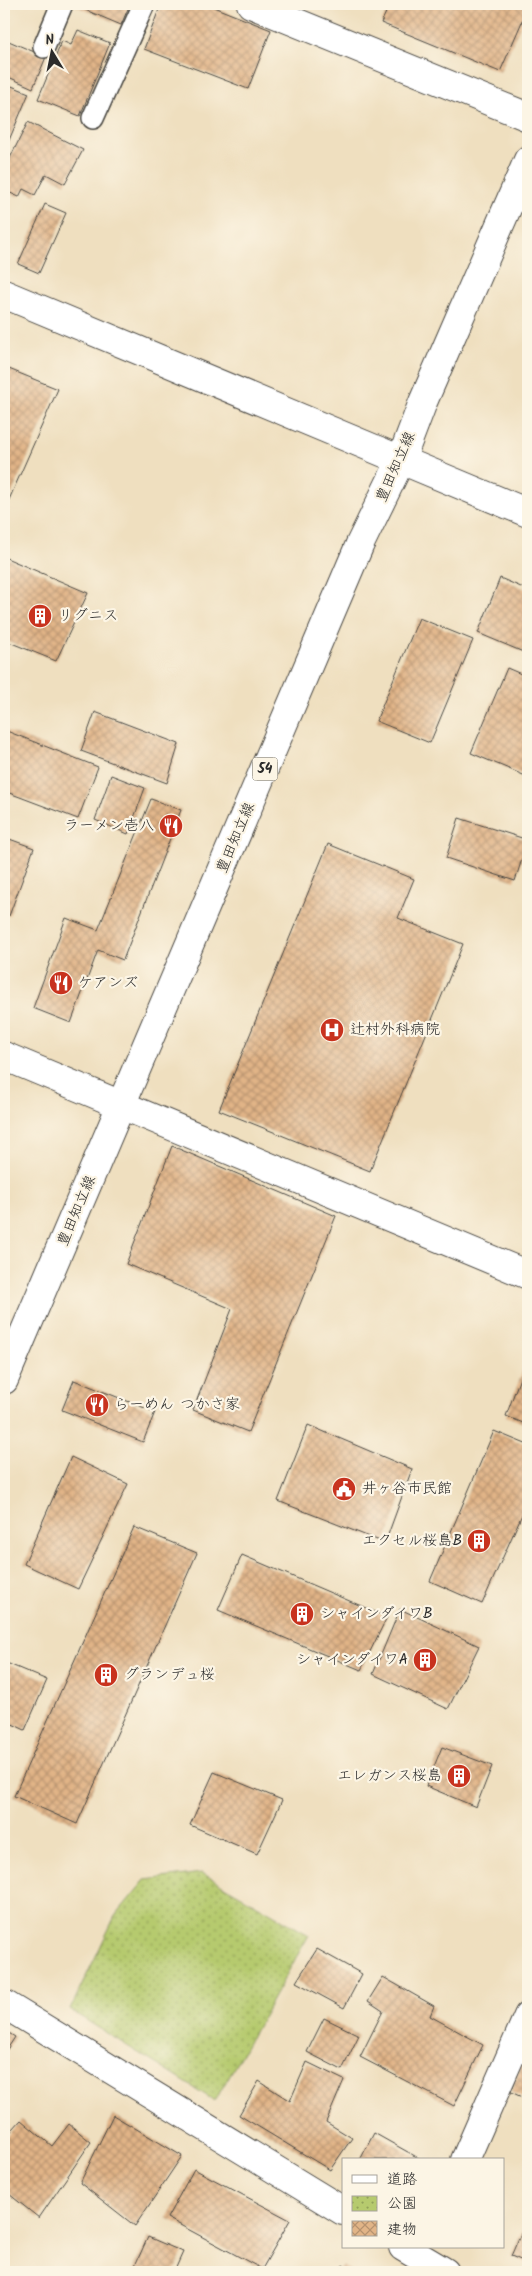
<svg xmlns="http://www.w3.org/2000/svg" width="532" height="2276" font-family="Kalam,'Klee One',sans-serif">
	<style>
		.park { fill: url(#park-dots); stroke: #707a4c }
		.building { fill: url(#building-cross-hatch) }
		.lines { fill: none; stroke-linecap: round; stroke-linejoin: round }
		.service-casing { stroke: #484641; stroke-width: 24 }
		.minor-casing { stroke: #484641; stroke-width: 30 }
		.tertiary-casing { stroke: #484641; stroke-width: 30 }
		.primary-casing { stroke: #484641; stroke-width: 30 }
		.service { stroke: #fff; stroke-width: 21 }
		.minor { stroke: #fff; stroke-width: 28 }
		.tertiary { stroke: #fff; stroke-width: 28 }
		.primary { stroke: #fff; stroke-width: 28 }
		.labels { text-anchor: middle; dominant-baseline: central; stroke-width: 4.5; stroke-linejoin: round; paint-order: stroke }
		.shield { fill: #fcf5e5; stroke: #6a6863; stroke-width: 1 }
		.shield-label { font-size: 14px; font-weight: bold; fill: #2b2b2b }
		.street-label { font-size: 15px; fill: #2b2b2b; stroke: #fcf5e5 }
		.poi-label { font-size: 15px; fill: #2b2b2b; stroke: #fcf5e5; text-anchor: start }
	</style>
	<defs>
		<pattern id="park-dots" width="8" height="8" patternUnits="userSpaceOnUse" patternTransform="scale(1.25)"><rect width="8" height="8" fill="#b6ca6e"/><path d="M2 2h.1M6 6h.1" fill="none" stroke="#94a45b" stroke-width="1.8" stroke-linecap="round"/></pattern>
		<pattern id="building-cross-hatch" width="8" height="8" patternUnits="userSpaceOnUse" patternTransform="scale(1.25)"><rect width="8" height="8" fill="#e1b487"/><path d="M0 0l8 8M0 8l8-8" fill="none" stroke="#b7936f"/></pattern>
	</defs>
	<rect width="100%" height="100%" fill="#fcf5e5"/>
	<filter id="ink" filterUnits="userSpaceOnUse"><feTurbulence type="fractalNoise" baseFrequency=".02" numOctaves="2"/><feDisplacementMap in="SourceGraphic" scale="10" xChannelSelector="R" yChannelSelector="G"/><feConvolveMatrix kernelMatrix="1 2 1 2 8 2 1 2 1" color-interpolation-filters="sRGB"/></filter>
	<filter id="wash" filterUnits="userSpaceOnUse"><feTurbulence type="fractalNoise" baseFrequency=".0096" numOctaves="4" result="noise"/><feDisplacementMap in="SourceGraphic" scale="20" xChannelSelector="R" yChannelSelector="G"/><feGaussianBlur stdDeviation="1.12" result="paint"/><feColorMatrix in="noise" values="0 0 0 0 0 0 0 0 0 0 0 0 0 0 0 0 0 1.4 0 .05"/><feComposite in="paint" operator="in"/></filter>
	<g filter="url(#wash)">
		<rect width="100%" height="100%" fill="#efdfbf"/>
		<path class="park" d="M 202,1873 L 309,1935 L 215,2101 L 70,2010 L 115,1916 L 145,1880 Z"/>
		<g id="blocks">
			<g class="building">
				<path d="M 77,4 L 130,4 L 121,25 L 76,6 Z"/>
				<path d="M 161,4 L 206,4 L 271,30 L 248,89 L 144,49 Z"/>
				<path d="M 390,4 L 528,4 L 528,8 L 500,72 L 381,23 Z"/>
				<path d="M 78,30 L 110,43 L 80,116 L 38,99 L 62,41 L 71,45 Z"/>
				<path d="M 4,39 L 46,57 L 33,88 L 4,75 Z"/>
				<path d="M 4,83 L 29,93 L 4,152 Z"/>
				<path d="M 28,122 L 83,150 L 65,184 L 46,174 L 35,195 L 23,189 L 19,197 L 4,190 L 4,170 Z"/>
				<path d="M 45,204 L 66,213 L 39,273 L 18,264 Z"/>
				<path d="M 4,367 L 58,389 L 4,511 Z"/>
				<path d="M 4,557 L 88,593 L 56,661 L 4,640 Z"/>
				<path d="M 500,578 L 528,590 L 528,654 L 478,633 Z"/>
				<path d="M 419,618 L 473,640 L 430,743 L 376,721 Z"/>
				<path d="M 507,668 L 528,677 L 528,777 L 471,753 Z"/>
				<path d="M 95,712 L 179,744 L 167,783 L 81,751 Z"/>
				<path d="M 4,730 L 98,767 L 78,819 L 4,791 Z"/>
				<path d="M 111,775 L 145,788 L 128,834 L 95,820 Z"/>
				<path d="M 151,799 L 181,810 L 123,960 L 98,950 L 71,1023 L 33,1008 L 66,918 L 98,930 Z"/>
				<path d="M 459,818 L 528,840 L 515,881 L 446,858 Z"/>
				<path d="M 4,837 L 34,848 L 9,916 L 4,914 Z"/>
				<path d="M 328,844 L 414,879 L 398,918 L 463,944 L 370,1171 L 219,1110 Z"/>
				<path d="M 172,1146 L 336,1216 L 248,1432 L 193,1410 L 232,1309 L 126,1264 Z"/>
				<path d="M 528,1356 L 528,1425 L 506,1416 Z"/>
				<path d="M 74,1380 L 155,1412 L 143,1442 L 62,1410 Z"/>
				<path d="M 308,1425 L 412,1469 L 385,1543 L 278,1501 Z"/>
				<path d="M 494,1431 L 528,1445 L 528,1501 L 482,1604 L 430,1581 Z"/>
				<path d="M 71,1457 L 128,1484 L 78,1589 L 24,1564 Z"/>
				<path d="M 134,1527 L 197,1553 L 77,1824 L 14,1796 Z"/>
				<path d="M 242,1555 L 387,1617 L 361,1670 L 218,1610 Z"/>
				<path d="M 400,1609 L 479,1646 L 448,1709 L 373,1674 Z"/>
				<path d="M 4,1662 L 47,1680 L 25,1730 L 4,1720 Z"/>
				<path d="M 442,1747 L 492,1766 L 476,1807 L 426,1786 Z"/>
				<path d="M 214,1772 L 282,1800 L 257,1854 L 190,1825 Z"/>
				<path d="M 317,1949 L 362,1974 L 344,2008 L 296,1982 Z"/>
				<path d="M 383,1977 L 434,2006 L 430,2016 L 483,2045 L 454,2106 L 360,2057 L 383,2011 L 368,2001 Z"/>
				<path d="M 324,2018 L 359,2035 L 342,2070 L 307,2052 Z"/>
				<path d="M 4,2030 L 15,2037 L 4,2054 Z"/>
				<path d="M 526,2052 L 528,2053 L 528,2100 L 511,2092 Z"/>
				<path d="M 307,2062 L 344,2080 L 326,2122 L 352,2138 L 330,2170 L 239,2115 L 259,2081 L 290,2101 Z"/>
				<path d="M 113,2115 L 182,2156 L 135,2226 L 80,2183 Z"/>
				<path d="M 21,2120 L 52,2146 L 69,2124 L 91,2142 L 39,2218 L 4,2190 L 4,2139 Z"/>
				<path d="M 374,2133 L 422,2160 L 360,2160 Z"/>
				<path d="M 194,2169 L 290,2220 L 262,2269 L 167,2218 Z"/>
				<path d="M 528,2217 L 528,2263 L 511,2256 Z"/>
				<path d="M 148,2237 L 183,2252 L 174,2272 L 132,2272 Z"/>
				<path d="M 343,2265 L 352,2272 L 338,2272 Z"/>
			</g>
		</g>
	</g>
	<g filter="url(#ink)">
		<use href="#blocks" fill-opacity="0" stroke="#484641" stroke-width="1"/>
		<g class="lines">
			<g class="service-casing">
				<g id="service">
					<path d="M 44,47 L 62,4"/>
					<path d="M 93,118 L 144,4"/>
				</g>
			</g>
			<g class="minor-casing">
				<g id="minor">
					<path d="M 251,4 L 528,117"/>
					<path d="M 4,294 L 401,460"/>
					<path d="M 4,1056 L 528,1275"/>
					<path d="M 4,2004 L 343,2211"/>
					<path d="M 465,2160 L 528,2016"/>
					<path d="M 403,2247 L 445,2272"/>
				</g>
			</g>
			<g class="tertiary-casing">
				<path id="tertiary" d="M 401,460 L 528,513"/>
			</g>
			<g class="primary-casing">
				<path id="primary" d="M 4,1380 L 360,544 L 401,460 L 423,402 L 528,160"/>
			</g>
			<use href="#service" class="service"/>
			<use href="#minor" class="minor"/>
			<use href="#tertiary" class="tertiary"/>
			<use href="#primary" class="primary"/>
		</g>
	</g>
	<defs>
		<g id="building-disc" transform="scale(1.25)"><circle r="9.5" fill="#c8321e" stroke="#fcf5e5"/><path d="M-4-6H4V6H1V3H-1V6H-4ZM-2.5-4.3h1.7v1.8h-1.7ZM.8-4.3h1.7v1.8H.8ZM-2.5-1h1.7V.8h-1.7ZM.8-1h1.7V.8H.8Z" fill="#fff"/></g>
		<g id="restaurant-disc" transform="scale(1.25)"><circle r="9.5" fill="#c8321e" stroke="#fcf5e5"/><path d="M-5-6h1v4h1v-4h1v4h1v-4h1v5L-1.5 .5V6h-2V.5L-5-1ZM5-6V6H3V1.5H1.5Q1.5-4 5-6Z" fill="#fff"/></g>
		<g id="hospital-disc" transform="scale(1.25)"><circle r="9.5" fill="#c8321e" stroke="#fcf5e5"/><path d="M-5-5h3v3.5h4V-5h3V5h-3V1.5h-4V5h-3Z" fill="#fff"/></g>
		<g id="civic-disc" transform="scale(1.25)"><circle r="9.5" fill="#c8321e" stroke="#fcf5e5"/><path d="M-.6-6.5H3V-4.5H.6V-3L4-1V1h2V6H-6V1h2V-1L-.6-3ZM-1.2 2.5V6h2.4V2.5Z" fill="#fff"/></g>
	</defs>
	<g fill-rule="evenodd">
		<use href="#building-disc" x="40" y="616"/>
		<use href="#restaurant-disc" x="171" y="826"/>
		<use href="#restaurant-disc" x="61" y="983"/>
		<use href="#hospital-disc" x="332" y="1030"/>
		<use href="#restaurant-disc" x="97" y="1405"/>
		<use href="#civic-disc" x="344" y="1489"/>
		<use href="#building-disc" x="479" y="1541"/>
		<use href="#building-disc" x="302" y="1614"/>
		<use href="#building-disc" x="425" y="1660"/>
		<use href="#building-disc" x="106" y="1675"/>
		<use href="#building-disc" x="459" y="1776"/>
	</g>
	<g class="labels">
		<rect class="shield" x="252.5" y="757.5" width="25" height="23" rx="4"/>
		<g class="shield-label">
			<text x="265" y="769">54</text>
		</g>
		<g class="street-label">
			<text transform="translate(396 467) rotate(-66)">豊田知立線</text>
			<text transform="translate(236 838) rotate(-67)">豊田知立線</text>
			<text transform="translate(77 1211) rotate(-67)">豊田知立線</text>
		</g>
		<g class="poi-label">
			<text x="58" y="616">リグニス</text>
			<text x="154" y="826" text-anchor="end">ラーメン壱八</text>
			<text x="78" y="983">ケアンズ</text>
			<text x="350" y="1030">辻村外科病院</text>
			<text x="114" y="1405">らーめん つかさ家</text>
			<text x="362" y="1489">井ヶ谷市民館</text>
			<text x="462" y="1541" text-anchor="end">エクセル桜島B</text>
			<text x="320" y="1614">シャインダイワB</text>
			<text x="408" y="1660" text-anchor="end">シャインダイワA</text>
			<text x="124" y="1675">グランデュ桜</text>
			<text x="442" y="1776" text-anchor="end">エレガンス桜島</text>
		</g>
	</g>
	<rect width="532" height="2276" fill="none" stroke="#fcf5e5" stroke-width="20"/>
	<rect x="342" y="2158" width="162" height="90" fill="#fcf5e5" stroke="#a8a49b"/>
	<rect x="352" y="2175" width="25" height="8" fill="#ffffff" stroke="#a8a49b"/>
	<text x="387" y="2184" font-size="15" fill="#2b2b2b">道路</text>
	<rect x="352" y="2196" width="25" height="15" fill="url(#park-dots)" stroke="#a8a49b"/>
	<text x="387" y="2208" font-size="15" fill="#2b2b2b">公園</text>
	<rect x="352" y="2221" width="25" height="15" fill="url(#building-cross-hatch)" stroke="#a8a49b"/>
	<text x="387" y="2234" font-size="15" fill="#2b2b2b">建物</text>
	<g transform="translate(52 52) rotate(350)" stroke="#fcf5e5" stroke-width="4" paint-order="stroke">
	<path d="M0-4L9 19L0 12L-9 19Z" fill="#2b2b2b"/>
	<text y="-8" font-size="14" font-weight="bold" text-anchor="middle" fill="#2b2b2b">N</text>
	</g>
</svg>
